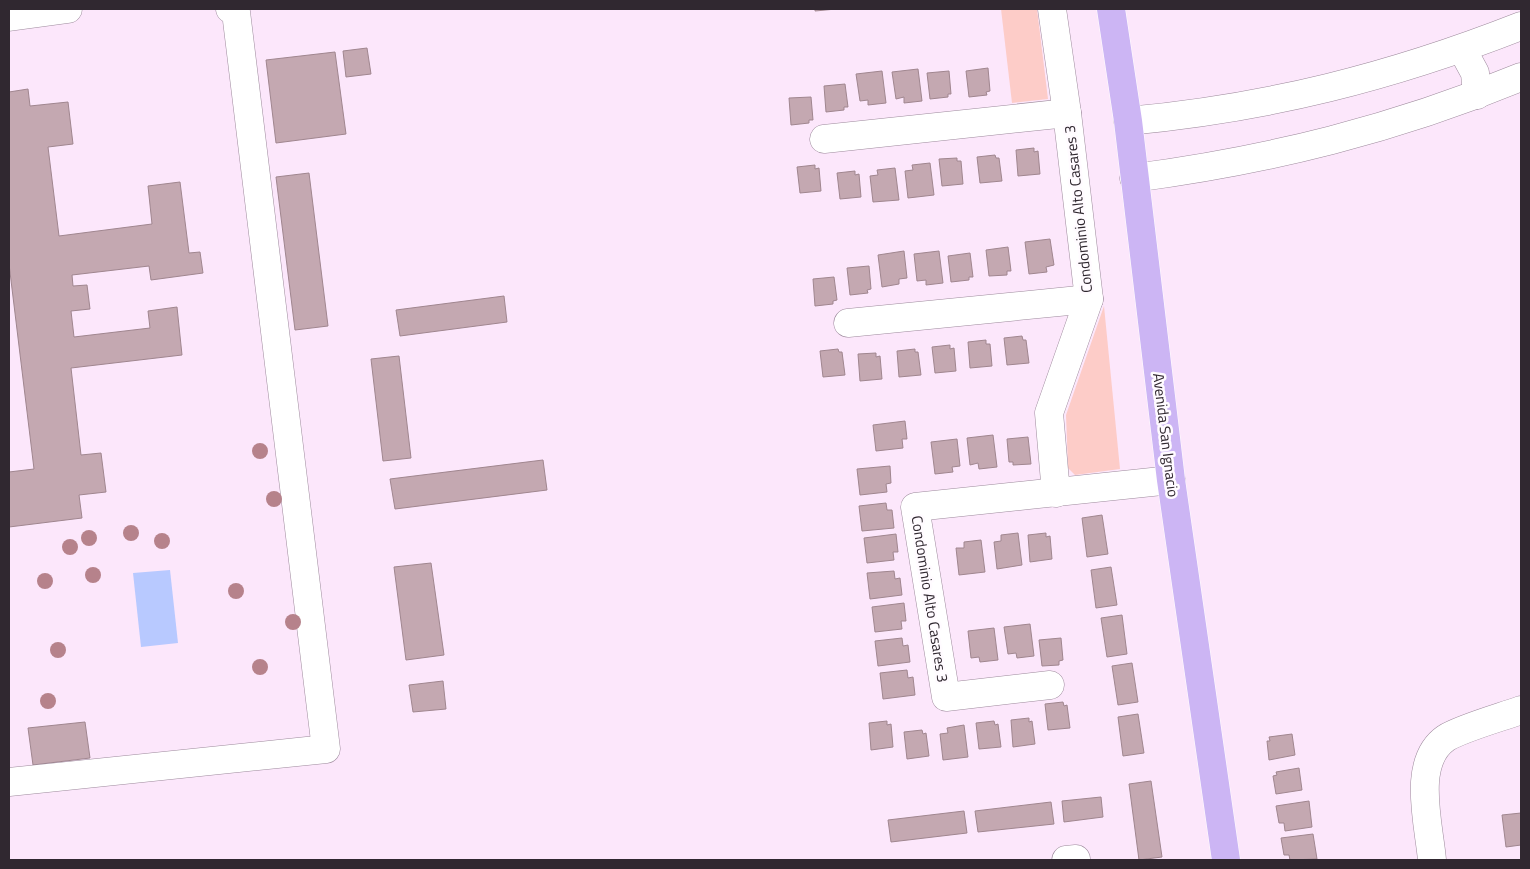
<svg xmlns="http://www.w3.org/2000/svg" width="1530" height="869" font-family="'Titillium Web',sans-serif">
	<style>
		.green { fill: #fdccc8 }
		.water { fill: #b8c9ff }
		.building { fill: #c4a8b1; stroke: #a0868f }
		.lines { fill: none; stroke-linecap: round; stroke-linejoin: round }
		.minor-casing { stroke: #9d8a9c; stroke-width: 29 }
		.major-casing { stroke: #fff; stroke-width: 29 }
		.minor { stroke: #fff; stroke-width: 28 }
		.major { stroke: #ccb5f4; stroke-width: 28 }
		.tree { fill: #b6828b }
		.labels { text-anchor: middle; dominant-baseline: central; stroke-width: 5; stroke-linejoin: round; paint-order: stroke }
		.street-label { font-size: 15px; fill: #302830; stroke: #fffbff }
	</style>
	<rect width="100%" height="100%" fill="#fce7fb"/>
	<g class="green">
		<path d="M 1001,9 L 1037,9 L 1048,99 L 1012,103 Z"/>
		<path d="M 1104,306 L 1120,469 L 1075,475 L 1068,468 L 1066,415 Z"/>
	</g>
	<path class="water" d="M 170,570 L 178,643 L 141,647 L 133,573 Z"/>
	<g class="building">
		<path d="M 815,9 L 836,9 L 815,11 Z"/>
		<path d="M 367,48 L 371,74 L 346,77 L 343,51 Z"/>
		<path d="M 335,52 L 346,134 L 276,143 L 266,60 Z"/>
		<path d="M 988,68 L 990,91 L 986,92 L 987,95 L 969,97 L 966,71 Z"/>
		<path d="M 918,69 L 922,101 L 904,103 L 904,97 L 896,99 L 892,72 Z"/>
		<path d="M 882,71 L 886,103 L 868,105 L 868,100 L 860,101 L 856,74 Z"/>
		<path d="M 949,71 L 951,94 L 948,94 L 948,97 L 930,99 L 927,73 Z"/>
		<path d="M 845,84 L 848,107 L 844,107 L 844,110 L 826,112 L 824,86 Z"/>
		<path d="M 28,89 L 30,106 L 68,102 L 73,144 L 48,147 L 59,236 L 152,224 L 148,186 L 180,182 L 189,253 L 200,252 L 203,273 L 151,280 L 149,266 L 72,275 L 73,286 L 87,285 L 90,309 L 71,311 L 74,337 L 150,328 L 148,311 L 177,307 L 182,355 L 71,368 L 81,455 L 101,453 L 106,492 L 79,495 L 82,518 L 9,527 L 9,472 L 34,469 L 9,264 L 9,92 Z"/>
		<path d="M 811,97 L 813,120 L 809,120 L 809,123 L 791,125 L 789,98 Z"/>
		<path d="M 1034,148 L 1034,152 L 1038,151 L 1040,174 L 1018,176 L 1016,150 Z"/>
		<path d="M 995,155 L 996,158 L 999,158 L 1002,181 L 980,183 L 977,157 Z"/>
		<path d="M 957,158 L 957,161 L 961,161 L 963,184 L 942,186 L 939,159 Z"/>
		<path d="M 930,163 L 934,195 L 908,198 L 905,171 L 913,170 L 912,165 Z"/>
		<path d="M 815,165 L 815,169 L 819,168 L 821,191 L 800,193 L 797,167 Z"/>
		<path d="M 895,168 L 899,200 L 873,202 L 870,176 L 878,175 L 877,170 Z"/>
		<path d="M 855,171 L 855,175 L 859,174 L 861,197 L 840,199 L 837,173 Z"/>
		<path d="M 309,173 L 328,326 L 295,330 L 276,177 Z"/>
		<path d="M 1050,239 L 1054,265 L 1046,267 L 1047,272 L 1029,274 L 1025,242 Z"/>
		<path d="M 1008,247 L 1011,271 L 1007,271 L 1007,275 L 989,276 L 986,250 Z"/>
		<path d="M 904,251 L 907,278 L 899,279 L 899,284 L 882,287 L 878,255 Z"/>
		<path d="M 939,251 L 943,283 L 926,285 L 926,280 L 917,281 L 914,254 Z"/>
		<path d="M 970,253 L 973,277 L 969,277 L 969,280 L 951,282 L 948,256 Z"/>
		<path d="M 869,266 L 871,289 L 867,290 L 868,293 L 850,295 L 847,268 Z"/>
		<path d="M 834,277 L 837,300 L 833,301 L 833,304 L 815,306 L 813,279 Z"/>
		<path d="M 504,296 L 507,322 L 400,336 L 396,310 Z"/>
		<path d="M 1022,336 L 1023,340 L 1026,340 L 1029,363 L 1007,365 L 1004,338 Z"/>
		<path d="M 986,340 L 986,344 L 990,344 L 992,366 L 970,368 L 968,342 Z"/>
		<path d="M 950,345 L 950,349 L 954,348 L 956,371 L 935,373 L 932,347 Z"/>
		<path d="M 838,349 L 839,352 L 842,352 L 845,375 L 823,377 L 820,351 Z"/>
		<path d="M 915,349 L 915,352 L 918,352 L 921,375 L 899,377 L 897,351 Z"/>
		<path d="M 876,353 L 876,357 L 880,356 L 882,379 L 860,381 L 858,354 Z"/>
		<path d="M 399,356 L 411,458 L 383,461 L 371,359 Z"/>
		<path d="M 905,421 L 907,439 L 902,439 L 903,448 L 876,451 L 873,425 Z"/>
		<path d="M 993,435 L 997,467 L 979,469 L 978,463 L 970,465 L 967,438 Z"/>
		<path d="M 1028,437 L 1031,464 L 1013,465 L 1013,462 L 1009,462 L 1007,439 Z"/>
		<path d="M 957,439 L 960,466 L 952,467 L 953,472 L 935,474 L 931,442 Z"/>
		<path d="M 543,460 L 547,490 L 395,509 L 390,479 Z"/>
		<path d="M 890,466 L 891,483 L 886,484 L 887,492 L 860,495 L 857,469 Z"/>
		<path d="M 886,503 L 887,510 L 892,510 L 894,528 L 862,531 L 859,506 Z"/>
		<path d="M 1102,515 L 1108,554 L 1087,557 L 1082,518 Z"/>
		<path d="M 1018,533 L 1022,565 L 997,569 L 994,542 L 1001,541 L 1001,535 Z"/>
		<path d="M 1046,533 L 1046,537 L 1050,536 L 1052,559 L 1030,562 L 1028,535 Z"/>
		<path d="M 896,534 L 898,552 L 893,552 L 894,560 L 867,563 L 864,538 Z"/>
		<path d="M 981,540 L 985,572 L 959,575 L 956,548 L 964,548 L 964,542 Z"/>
		<path d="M 431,563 L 444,655 L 406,660 L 394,567 Z"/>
		<path d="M 1111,567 L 1117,605 L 1096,608 L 1091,570 Z"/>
		<path d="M 894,571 L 895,579 L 900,578 L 902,595 L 870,599 L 867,573 Z"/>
		<path d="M 904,603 L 906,621 L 901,621 L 902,629 L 875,632 L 872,607 Z"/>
		<path d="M 1122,615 L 1127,654 L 1107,657 L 1101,618 Z"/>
		<path d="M 1030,624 L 1034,656 L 1017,658 L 1016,653 L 1008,654 L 1004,627 Z"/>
		<path d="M 994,628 L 998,660 L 980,662 L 979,657 L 971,658 L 968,631 Z"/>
		<path d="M 902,638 L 903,646 L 908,645 L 910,662 L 878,666 L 875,641 Z"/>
		<path d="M 1061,638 L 1063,660 L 1059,661 L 1059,665 L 1042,666 L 1039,640 Z"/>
		<path d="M 1132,663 L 1138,702 L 1118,705 L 1112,666 Z"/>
		<path d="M 907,670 L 908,678 L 913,677 L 915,695 L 883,699 L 880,673 Z"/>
		<path d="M 443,681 L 446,709 L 413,712 L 409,685 Z"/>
		<path d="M 1063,702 L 1064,706 L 1067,705 L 1070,728 L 1048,730 L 1045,704 Z"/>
		<path d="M 1138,714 L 1144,753 L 1123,756 L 1118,717 Z"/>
		<path d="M 1029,718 L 1029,722 L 1032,721 L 1035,744 L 1013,747 L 1011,720 Z"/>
		<path d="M 887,721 L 887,725 L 891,724 L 893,747 L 871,750 L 869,723 Z"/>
		<path d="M 994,721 L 995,725 L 998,724 L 1001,747 L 979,749 L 976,723 Z"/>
		<path d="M 85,722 L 90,758 L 33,765 L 28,728 Z"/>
		<path d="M 964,725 L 968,757 L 943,760 L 940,734 L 948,733 L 947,728 Z"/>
		<path d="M 922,730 L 923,734 L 926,733 L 929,756 L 907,759 L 904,732 Z"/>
		<path d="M 1292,734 L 1295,755 L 1269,760 L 1267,741 L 1270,741 L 1269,737 Z"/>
		<path d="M 1299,768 L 1302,790 L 1276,794 L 1273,776 L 1277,775 L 1276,772 Z"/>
		<path d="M 1151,781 L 1162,857 L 1139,860 L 1129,784 Z"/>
		<path d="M 1101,797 L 1103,817 L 1064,822 L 1062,801 Z"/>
		<path d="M 1309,801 L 1312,827 L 1285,831 L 1284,823 L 1279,823 L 1276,806 Z"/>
		<path d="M 1051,802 L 1054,824 L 978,832 L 975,811 Z"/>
		<path d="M 964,811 L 967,833 L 891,842 L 888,820 Z"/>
		<path d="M 1521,813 L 1521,845 L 1506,847 L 1502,815 Z"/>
		<path d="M 1313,834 L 1317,859 L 1290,860 L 1289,855 L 1284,855 L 1281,838 Z"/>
	</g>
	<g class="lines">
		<g class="minor-casing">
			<g id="minor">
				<path d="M 1052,9 L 1067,113 L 1089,299 L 1049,413 L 1056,493"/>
				<path d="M 9,17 L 68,9"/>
				<path d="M 1462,49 L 1475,73 L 1477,95"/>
				<path d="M 1128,121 C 1268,108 1391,77 1521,26"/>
				<path d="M 824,139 L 1067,113"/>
				<path d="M 1134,178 C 1270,160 1395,129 1521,77"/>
				<path d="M 848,323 L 1089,299"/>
				<path d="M 1050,685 L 946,697 L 915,507 L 1171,480"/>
				<path d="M 9,782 L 326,749 L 236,12 L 230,9"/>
				<path d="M 1066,860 L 1076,859"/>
				<path d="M 1432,860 C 1429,824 1411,762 1446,738 C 1462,728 1502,717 1521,710"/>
			</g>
		</g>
		<g class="major-casing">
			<path id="major" d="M 1111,9 L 1128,121 L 1171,480 L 1226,860"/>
		</g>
		<use href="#minor" class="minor"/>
		<use href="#major" class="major"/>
	</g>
	<g class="tree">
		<circle cx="260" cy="451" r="8"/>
		<circle cx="274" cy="499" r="8"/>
		<circle cx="131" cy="533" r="8"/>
		<circle cx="89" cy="538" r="8"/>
		<circle cx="162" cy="541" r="8"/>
		<circle cx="70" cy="547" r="8"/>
		<circle cx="93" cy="575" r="8"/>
		<circle cx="45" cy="581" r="8"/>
		<circle cx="236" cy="591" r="8"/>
		<circle cx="293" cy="622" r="8"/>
		<circle cx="58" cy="650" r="8"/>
		<circle cx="260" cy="667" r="8"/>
		<circle cx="48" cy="701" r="8"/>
	</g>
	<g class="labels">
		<g class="street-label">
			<text transform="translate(1078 209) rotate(-96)">Condominio Alto Casares 3</text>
			<text transform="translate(1166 435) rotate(83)">Avenida San Ignacio</text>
			<text transform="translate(930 599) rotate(81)">Condominio Alto Casares 3</text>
		</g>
	</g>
	<rect width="1530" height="869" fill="none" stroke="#302830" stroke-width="20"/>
</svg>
